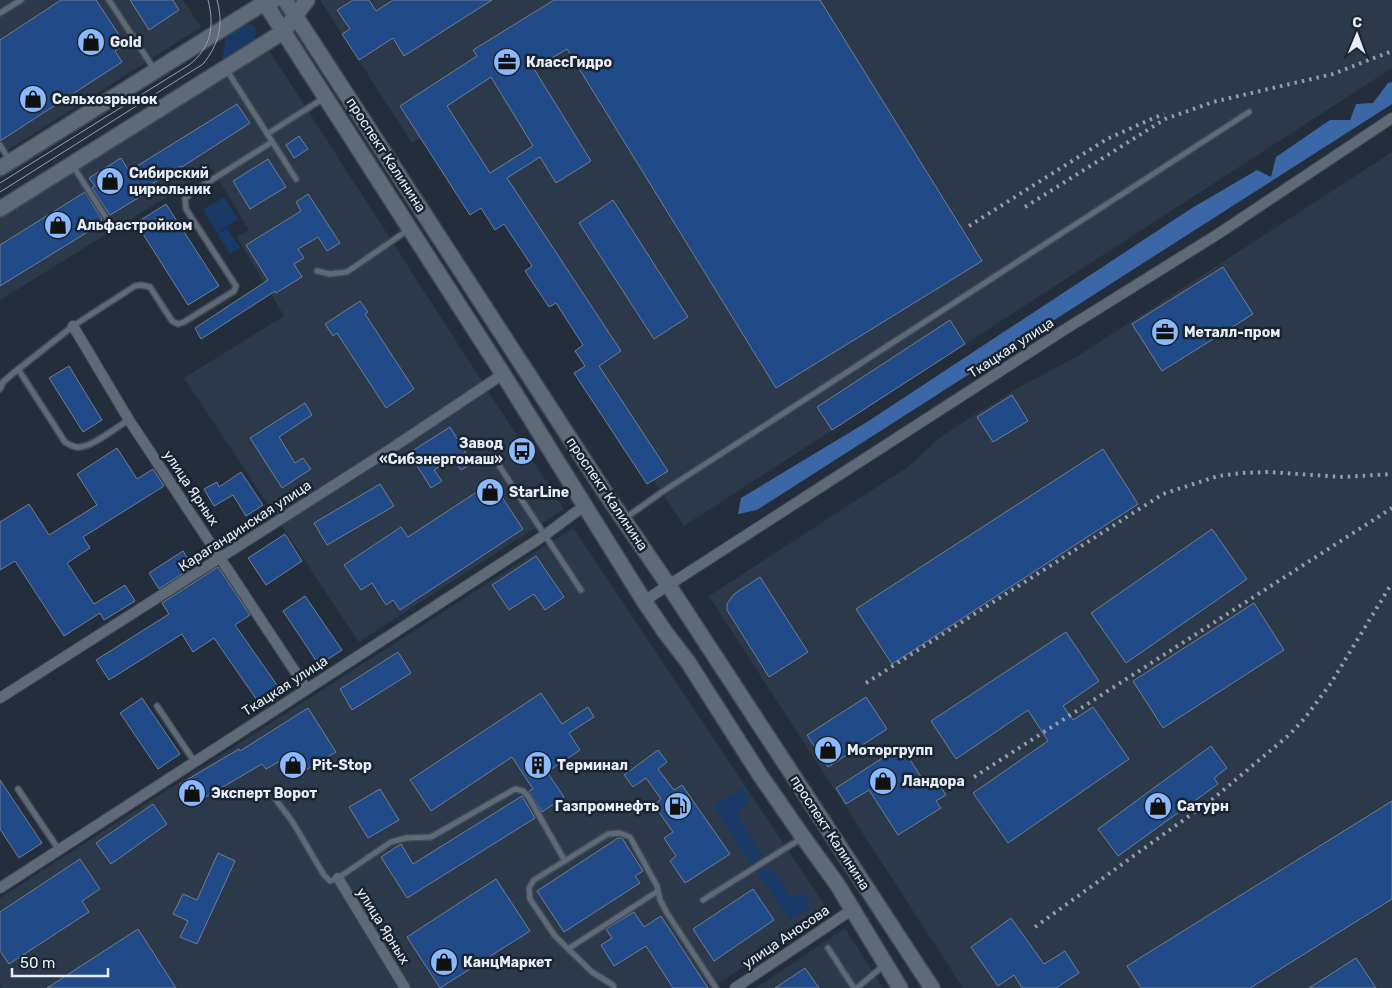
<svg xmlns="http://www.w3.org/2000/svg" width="1392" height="988" font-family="Rubik,sans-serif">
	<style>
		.built { fill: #2c394b }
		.green { fill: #193966 }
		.forest { fill: #3b67a6 }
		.building { fill: #204b88; stroke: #737e8f; fill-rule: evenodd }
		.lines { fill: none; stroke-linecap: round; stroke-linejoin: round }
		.lane-casing { stroke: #414955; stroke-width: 8 }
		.street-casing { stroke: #414955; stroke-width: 12 }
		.secondary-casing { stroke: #414955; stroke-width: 18 }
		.lane { stroke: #5f6a79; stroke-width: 5 }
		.street { stroke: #5f6a79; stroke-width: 10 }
		.secondary { stroke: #5f6a79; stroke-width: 15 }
		.tram { stroke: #959ca7; stroke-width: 1 }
		.rail { stroke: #959ca7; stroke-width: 4; stroke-dasharray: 2.5 5; stroke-linecap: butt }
		.labels { text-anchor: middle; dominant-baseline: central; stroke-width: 5; stroke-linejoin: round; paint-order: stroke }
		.poi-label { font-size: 14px; font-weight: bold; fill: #e7edf6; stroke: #1a2431; text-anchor: start }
		.street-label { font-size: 14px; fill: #e7edf6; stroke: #1a2431 }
	</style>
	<rect width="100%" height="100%" fill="#242d3b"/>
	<g class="built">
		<path d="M 0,0 L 183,0 L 201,27 L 0,155 Z"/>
		<path d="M 320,0 L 1392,0 L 1392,68 L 684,526 L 654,480 L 647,484 L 575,373 L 585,366 L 575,351 L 583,345 L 556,303 L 549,307 L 525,271 L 532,266 L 504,224 L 495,230 L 481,208 L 470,215 L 420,138 L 412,143 Z"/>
		<path d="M 267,47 L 564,509 L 359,642 L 184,378 L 284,316 L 237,237 L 249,230 L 212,169 L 0,300 L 0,215 Z"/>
		<path d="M 1392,152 L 1392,988 L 963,988 L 709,596 L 909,466 L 938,439 L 979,412 L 1021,386 L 1078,356 Z"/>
		<path d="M 573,528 L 829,912 L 711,988 L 3,988 L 0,984 L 0,898 Z"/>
		<path d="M 845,928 L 883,988 L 756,988 Z"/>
	</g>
	<g class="green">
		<path d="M 246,24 L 254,25 L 257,31 L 255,39 L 222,61 L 226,36 Z"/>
		<path d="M 224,197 L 238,219 L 217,233 L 203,210 Z"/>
		<path d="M 227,228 L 240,248 L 230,254 L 217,234 Z"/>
		<path d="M 743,788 L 748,797 L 747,803 L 736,814 L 760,850 L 759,859 L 751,864 L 714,806 Z"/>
		<path d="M 763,867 C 776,866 784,888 790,897 L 801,893 L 809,898 L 808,908 L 790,920 L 757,871 Z"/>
	</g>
	<path class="forest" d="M 1392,82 L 1392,104 L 757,510 L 738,514 L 741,498 L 867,422 L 1192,208 L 1257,170 L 1271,177 L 1276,157 L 1330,120 L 1350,120 L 1356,104 L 1373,103 L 1388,83 Z"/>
	<g class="building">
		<path d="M 61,0 L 96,0 L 125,44 L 115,51 L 122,62 L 0,141 L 0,40 Z"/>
		<path d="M 130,0 L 173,0 L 179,10 L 149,30 Z"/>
		<path d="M 353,0 L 369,0 L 376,11 L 393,0 L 492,0 L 404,56 L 393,38 L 359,60 L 342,34 L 350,29 L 337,10 Z"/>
		<path d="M 554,0 L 820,0 L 982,261 L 776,388 L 567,49 L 534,69 L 591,161 L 556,183 L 540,157 L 507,178 L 621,351 L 599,366 L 668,471 L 647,484 L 574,373 L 585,366 L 575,351 L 583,345 L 556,303 L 549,307 L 525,271 L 532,266 L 504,224 L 495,230 L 481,208 L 470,215 L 400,106 L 477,56 L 473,50 ZM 491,77 L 533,146 L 490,173 L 447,106 Z"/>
		<path d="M 237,104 L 250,123 L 182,167 L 181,166 L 141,191 L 143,195 L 110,215 L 92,188 L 95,186 L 89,178 L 121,158 L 129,171 Z"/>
		<path d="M 299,136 L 308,149 L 294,158 L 286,145 Z"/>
		<path d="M 268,159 L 286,187 L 250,209 L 233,181 Z"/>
		<path d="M 85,192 L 102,220 L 97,223 L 99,225 L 0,286 L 0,245 Z"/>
		<path d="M 308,194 L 340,243 L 327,251 L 318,237 L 298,249 L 304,258 L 294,264 L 302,277 L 276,293 L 275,291 L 201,339 L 195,328 L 268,280 L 246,245 L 301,211 L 296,202 Z"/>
		<path d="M 613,200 L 688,317 L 654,339 L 579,223 Z"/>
		<path d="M 166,204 L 219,286 L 188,305 L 136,223 Z"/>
		<path d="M 1223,267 L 1253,314 L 1162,371 L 1132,324 Z"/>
		<path d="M 360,301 L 368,312 L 365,314 L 414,389 L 386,408 L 337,333 L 333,336 L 325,324 Z"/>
		<path d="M 950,320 L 965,344 L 832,430 L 817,407 Z"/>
		<path d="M 69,366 L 102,420 L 83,432 L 49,378 Z"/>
		<path d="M 1012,395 L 1028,421 L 993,442 L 977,417 Z"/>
		<path d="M 305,403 L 312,415 L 279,437 L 295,463 L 303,458 L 311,469 L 282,488 L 250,438 Z"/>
		<path d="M 450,427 L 472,463 L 461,470 L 453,458 L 434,470 L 442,481 L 431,488 L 409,453 Z"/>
		<path d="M 117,448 L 137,479 L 153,469 L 164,486 L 83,537 L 90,548 L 67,563 L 94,604 L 125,585 L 135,601 L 104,620 L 100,613 L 64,636 L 15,561 L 0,570 L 0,522 L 29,504 L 49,535 L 97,505 L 77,474 Z"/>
		<path d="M 1103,449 L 1138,504 L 892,664 L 856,609 Z"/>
		<path d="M 241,472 L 263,505 L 246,516 L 233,495 L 214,506 L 204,489 L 217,482 L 219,487 Z"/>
		<path d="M 492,482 L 523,529 L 400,610 L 393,600 L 386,605 L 372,583 L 361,590 L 344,565 L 401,527 L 408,537 Z"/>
		<path d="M 380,484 L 394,506 L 327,545 L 314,523 Z"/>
		<path d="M 1212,529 L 1247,579 L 1126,663 L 1091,613 Z"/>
		<path d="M 285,534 L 302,561 L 266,585 L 248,558 Z"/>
		<path d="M 183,551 L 193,567 L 159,589 L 149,573 Z"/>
		<path d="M 536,556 L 564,597 L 545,610 L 534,594 L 509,610 L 492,585 Z"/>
		<path d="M 218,567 L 250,615 L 235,625 L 279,688 L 259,703 L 214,638 L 193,652 L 182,634 L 109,680 L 96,660 L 169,614 L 162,603 Z"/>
		<path d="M 760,577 L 808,652 L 769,677 L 727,610 L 727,604 L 734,594 Z"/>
		<path d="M 305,596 L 342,650 L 319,665 L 283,611 Z"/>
		<path d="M 1254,603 L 1284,650 L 1163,728 L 1133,681 Z"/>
		<path d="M 1066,632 L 1099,681 L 1063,706 L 1073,720 L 1093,707 L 1129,759 L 1008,843 L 973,793 L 1048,741 L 1028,710 L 956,759 L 931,721 Z"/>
		<path d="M 398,652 L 411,673 L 352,710 L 340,689 Z"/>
		<path d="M 541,693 L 562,724 L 588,707 L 594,717 L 569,733 L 580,750 L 547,772 L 564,797 L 542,812 L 529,791 L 533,789 L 512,757 L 431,811 L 410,780 Z"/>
		<path d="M 866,697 L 887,729 L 828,767 L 807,735 Z"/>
		<path d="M 142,698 L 180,754 L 158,769 L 120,713 Z"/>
		<path d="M 308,708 L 336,752 L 291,779 L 280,761 L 266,769 L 262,764 L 192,805 L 180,784 L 239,749 L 240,751 Z"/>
		<path d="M 901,746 L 929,789 L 938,783 L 946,795 L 936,801 L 941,808 L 898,835 L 869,790 L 846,804 L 836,788 Z"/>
		<path d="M 1211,746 L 1227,768 L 1214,778 L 1218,784 L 1118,856 L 1098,829 Z"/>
		<path d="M 658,750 L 667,762 L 658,769 L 674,790 L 682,785 L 730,854 L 685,883 L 670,861 L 676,856 L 664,838 L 673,832 L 654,805 L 661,799 L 646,778 L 633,787 L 624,775 Z"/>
		<path d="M 0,780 L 42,843 L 19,858 L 0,829 Z"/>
		<path d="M 380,789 L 399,820 L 368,838 L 349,807 Z"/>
		<path d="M 522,796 L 535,818 L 407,898 L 381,857 L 401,844 L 413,864 Z"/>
		<path d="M 1392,801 L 1392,899 L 1250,988 L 1141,988 L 1127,966 Z"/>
		<path d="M 153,804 L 167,824 L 111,864 L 96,843 Z"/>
		<path d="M 618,838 L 622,838 L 643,871 L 635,876 L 640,883 L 564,932 L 537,891 Z"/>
		<path d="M 218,853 L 235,861 L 197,944 L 180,937 L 188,921 L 173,914 L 183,894 L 197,900 Z"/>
		<path d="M 80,859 L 100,889 L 82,901 L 89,912 L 9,964 L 0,951 L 0,912 Z"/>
		<path d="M 496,879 L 530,931 L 440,988 L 407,937 Z"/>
		<path d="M 753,889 L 774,920 L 714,961 L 693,929 Z"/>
		<path d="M 634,912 L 644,927 L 661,916 L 708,988 L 673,988 L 646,946 L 614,966 L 601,945 L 612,938 L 606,929 Z"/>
		<path d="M 1011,918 L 1044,964 L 1065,951 L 1079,973 L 1056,988 L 1022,988 L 1014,975 L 998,986 L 971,947 Z"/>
		<path d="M 138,929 L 176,988 L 47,988 Z"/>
		<path d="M 1356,958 L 1376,988 L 1309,988 Z"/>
		<path d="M 805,968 L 819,988 L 775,988 Z"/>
	</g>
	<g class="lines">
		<g class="lane-casing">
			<g id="lane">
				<path d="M 109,0 L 154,69"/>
				<path d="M 0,13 L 21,0"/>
				<path d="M 226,69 L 296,179"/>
				<path d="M 267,134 L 324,98"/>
				<path d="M 0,145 L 10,161"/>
				<path d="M 73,166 L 112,227"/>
				<path d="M 317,271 L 330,274 L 347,272 L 408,230"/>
				<path d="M 18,369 L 65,442 C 70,445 74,448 80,447 C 94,446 116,427 129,420"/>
				<path d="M 0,389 L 3,382 L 11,375 L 73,326 L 135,286 L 141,285 L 150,287 L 172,321 L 178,324 L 184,322 L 234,291 L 236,286 L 186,209 L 185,199 L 191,193 L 272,142"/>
				<path d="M 500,467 L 581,590"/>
				<path d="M 624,519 L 662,492 L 1249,112"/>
				<path d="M 157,706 L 194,761"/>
				<path d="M 18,789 L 59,850"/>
				<path d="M 276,800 L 292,821 L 324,875 L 330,881 L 338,878 L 391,842 L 406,838 L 431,837 L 515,789 L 523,791 L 528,796 L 565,861"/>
				<path d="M 703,900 L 802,838"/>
				<path d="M 828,948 L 854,988"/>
				<path d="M 568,949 L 658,891"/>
				<path d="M 614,988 L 613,985 L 592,972 L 555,936 L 530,899 L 529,888 L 534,880 L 608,834 L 620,833 L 630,837 L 657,886 L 660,900 L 667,913 L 716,988"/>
				<path d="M 857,988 L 883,966"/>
			</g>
		</g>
		<g class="street-casing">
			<g id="street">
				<path d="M 73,326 L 129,420 L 306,688"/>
				<path d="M 644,601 L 1064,330 L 1218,234 L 1392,118"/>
				<path d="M 0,698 L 386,452 L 503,374"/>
				<path d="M 338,878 L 405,988"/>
				<path d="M 0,888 L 545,535 L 584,506"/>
				<path d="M 735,988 L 853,909"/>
			</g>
		</g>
		<g class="secondary-casing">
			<g id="secondary">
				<path d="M 263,0 L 503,374 L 644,601 L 665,632 L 688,662 L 760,775 L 803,837 L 837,884 L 900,988"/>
				<path d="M 285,0 L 606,494 L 669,586 L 932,988"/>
				<path d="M 0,168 L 264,3 L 273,1"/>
				<path d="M 0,209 L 283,32 L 307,0"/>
			</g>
		</g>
		<use href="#lane" class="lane"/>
		<use href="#street" class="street"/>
		<use href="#secondary" class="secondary"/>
		<g class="tram">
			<path d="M 0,183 L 189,65 C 211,48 215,26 208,0"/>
			<path d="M 0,192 L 203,64 C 219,44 224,25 217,0"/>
		</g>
		<g class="rail">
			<path d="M 1025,207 L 1165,119 L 1213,102 L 1333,74 L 1392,51"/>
			<path d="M 969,226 L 1107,139 L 1156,117 L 1164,114"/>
			<path d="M 866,683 L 1163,494 L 1218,476 L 1242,473 L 1268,472 L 1343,477 L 1392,474"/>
			<path d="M 974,777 L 1392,508"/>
			<path d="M 1035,927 L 1214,798 L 1289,735 L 1305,718 L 1331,683 L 1392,583"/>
		</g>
	</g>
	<defs>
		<g id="shop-disc" transform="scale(1.4375)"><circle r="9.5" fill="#8bb9fc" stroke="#1a2431"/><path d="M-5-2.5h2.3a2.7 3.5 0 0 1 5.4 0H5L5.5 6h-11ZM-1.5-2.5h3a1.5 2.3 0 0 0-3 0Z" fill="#111"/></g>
		<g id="office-disc" transform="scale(1.4375)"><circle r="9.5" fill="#8bb9fc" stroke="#1a2431"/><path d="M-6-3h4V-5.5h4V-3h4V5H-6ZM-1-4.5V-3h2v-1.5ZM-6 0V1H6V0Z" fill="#111"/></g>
		<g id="bus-disc" transform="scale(1.4375)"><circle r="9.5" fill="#8bb9fc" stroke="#1a2431"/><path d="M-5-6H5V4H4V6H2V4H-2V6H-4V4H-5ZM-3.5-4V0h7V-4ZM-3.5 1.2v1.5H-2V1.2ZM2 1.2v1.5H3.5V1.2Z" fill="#111"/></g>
		<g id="building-disc" transform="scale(1.4375)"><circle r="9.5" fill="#8bb9fc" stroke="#1a2431"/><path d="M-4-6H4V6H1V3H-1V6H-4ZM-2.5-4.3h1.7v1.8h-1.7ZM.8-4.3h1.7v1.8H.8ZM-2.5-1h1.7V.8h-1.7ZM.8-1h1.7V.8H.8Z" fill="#111"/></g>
		<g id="fuel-disc" transform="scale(1.4375)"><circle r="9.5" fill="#8bb9fc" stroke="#1a2431"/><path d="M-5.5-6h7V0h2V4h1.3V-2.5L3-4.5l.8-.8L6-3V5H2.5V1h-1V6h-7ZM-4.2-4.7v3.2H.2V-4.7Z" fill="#111"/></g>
	</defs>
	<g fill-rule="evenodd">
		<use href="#shop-disc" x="91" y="42"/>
		<use href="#office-disc" x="507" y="62"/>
		<use href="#shop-disc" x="33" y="99"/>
		<use href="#shop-disc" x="110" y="181"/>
		<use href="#shop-disc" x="58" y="225"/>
		<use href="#office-disc" x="1165" y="332"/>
		<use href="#bus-disc" x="522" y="451"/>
		<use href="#shop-disc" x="490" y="492"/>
		<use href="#shop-disc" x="828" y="750"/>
		<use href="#shop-disc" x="293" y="765"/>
		<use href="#building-disc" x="538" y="765"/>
		<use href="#shop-disc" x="883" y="781"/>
		<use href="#shop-disc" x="192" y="793"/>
		<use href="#fuel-disc" x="678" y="806"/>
		<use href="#shop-disc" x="1158" y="806"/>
		<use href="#shop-disc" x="444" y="962"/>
	</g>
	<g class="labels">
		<g class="poi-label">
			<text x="110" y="42">Gold</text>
			<text x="526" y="62">КлассГидро</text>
			<text x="52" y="99">Сельхозрынок</text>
			<text x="129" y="173">Сибирский<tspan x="129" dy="16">цирюльник</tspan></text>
			<text x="77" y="225">Альфастройком</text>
			<text x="1184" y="332">Металл-пром</text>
			<text x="503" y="443" text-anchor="end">Завод<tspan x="503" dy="16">«Сибэнергомаш»</tspan></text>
			<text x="509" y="492">StarLine</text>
			<text x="847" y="750">Моторгрупп</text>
			<text x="312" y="765">Pit-Stop</text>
			<text x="557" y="765">Терминал</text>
			<text x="902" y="781">Ландора</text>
			<text x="211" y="793">Эксперт Ворот</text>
			<text x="659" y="806" text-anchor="end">Газпромнефть</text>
			<text x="1177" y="806">Сатурн</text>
			<text x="463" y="962">КанцМаркет</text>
		</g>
		<g class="street-label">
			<text transform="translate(386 155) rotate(57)">проспект Калинина</text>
			<text transform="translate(1011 348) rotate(-33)">Ткацкая улица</text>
			<text transform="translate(191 488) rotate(56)">улица Ярных</text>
			<text transform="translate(607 494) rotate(56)">проспект Калинина</text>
			<text transform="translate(245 526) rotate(-33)">Карагандинская улица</text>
			<text transform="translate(285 686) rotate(-33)">Ткацкая улица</text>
			<text transform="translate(830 833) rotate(57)">проспект Калинина</text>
			<text transform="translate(383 926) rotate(58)">улица Ярных</text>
			<text transform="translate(786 937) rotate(-34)">улица Аносова</text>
		</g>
	</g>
	<g transform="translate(1357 35) rotate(1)" stroke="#1a2431" stroke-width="4" paint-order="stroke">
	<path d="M0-4L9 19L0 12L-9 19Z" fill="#e7edf6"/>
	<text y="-8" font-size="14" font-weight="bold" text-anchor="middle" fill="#e7edf6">С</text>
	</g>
	<path d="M12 968v8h96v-8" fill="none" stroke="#e7edf6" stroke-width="2.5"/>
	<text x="20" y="968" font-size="15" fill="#e7edf6" stroke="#1a2431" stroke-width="4" paint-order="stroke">50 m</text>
</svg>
